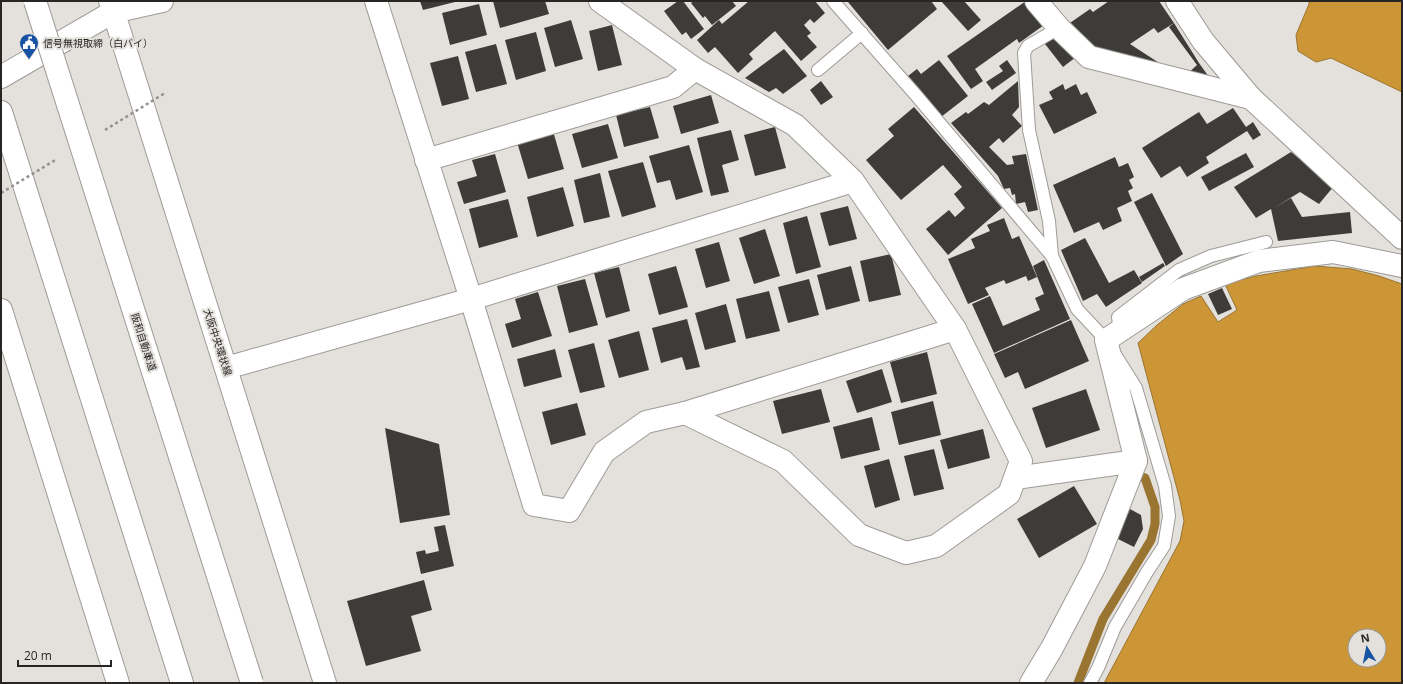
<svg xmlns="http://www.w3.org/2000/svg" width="1403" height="684" font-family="'Open Sans','Noto Sans JP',sans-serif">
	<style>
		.water { fill: #cc9637; stroke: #9a7431; fill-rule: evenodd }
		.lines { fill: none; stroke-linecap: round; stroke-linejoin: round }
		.stream { stroke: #9a7431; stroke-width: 9 }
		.building { fill: #3e3c39 }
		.lane-casing { stroke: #9d9b97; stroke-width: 14 }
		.street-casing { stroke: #9d9b97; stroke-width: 24 }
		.primary-casing { stroke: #9d9b97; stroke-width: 24 }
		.highway-casing { stroke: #9d9b97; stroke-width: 24 }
		.lane { stroke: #fff; stroke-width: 12 }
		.street { stroke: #fff; stroke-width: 22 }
		.primary { stroke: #fff; stroke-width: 22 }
		.highway { stroke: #fff; stroke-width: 22 }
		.highway-bridge-casing { stroke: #9d9b97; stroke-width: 24; stroke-linecap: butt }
		.path-bridge { stroke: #93908d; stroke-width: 2.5; stroke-dasharray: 3 3; stroke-linecap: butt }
		.highway-bridge { stroke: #fff; stroke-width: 22 }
		.labels { text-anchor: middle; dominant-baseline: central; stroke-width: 4; stroke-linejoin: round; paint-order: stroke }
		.poi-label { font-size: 10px; fill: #272624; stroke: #e4e1dd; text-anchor: start }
		.street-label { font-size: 10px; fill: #272624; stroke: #e4e1dd }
	</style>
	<rect width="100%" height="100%" fill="#e4e1dd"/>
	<g class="water">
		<path d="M 1309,1 L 1402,1 L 1402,92 L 1331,58 L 1316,62 L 1298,51 L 1296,35 L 1309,4 Z"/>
		<path d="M 1315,266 L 1352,269 L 1379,276 L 1402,284 L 1402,683 L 1104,683 L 1180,541 L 1184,521 L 1180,500 L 1138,343 L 1157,325 L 1183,304 L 1201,296 L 1218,322 L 1237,310 L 1225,284 L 1256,276 ZM 1355,636 L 1379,636 L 1379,660 L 1355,660 Z"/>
	</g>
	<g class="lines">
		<path class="stream" d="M 1078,683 L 1103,619 L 1151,540 L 1155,524 L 1155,507 L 1145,478 L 1131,473"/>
	</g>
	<g class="building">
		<path d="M 420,1 L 455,1 L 455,2 L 423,10 Z"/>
		<path d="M 493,1 L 545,1 L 549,14 L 500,28 Z"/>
		<path d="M 678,1 L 683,1 L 704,29 L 691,39 L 686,32 L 682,35 L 664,11 Z"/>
		<path d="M 694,1 L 732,1 L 736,6 L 712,25 L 705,16 L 703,18 L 691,3 Z"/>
		<path d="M 749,1 L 815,1 L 825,13 L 814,23 L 810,19 L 804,25 L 811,33 L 807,36 L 817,47 L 801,61 L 775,31 L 749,54 L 753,59 L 738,73 L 715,47 L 708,53 L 697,40 L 719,20 L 722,24 Z"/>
		<path d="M 850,1 L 931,1 L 937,9 L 888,50 L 848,2 Z"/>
		<path d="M 941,1 L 964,1 L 981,20 L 968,31 Z"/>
		<path d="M 1026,1 L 1044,25 L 1019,43 L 1017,39 L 975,69 L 983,81 L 971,89 L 947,56 Z"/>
		<path d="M 1109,1 L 1159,1 L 1174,23 L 1158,33 L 1154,28 L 1130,44 L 1170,70 L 1091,52 L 1067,25 L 1090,9 L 1093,12 Z"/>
		<path d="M 479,4 L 487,35 L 450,45 L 442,13 Z"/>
		<path d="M 571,20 L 583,59 L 555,67 L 544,28 Z"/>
		<path d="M 1174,23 L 1199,63 L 1209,77 L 1186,75 L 1197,65 L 1169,27 Z"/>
		<path d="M 612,25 L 622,65 L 598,71 L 589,31 Z"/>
		<path d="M 536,32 L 546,71 L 516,80 L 505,40 Z"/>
		<path d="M 1058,34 L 1076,57 L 1063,67 L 1045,44 Z"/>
		<path d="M 496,44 L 507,84 L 476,92 L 465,52 Z"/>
		<path d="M 784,49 L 807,76 L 783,94 L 776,88 L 769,92 L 745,78 Z"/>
		<path d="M 458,56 L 469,99 L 442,106 L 430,63 Z"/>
		<path d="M 939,60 L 968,96 L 941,117 L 908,76 L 917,69 L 921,74 Z"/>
		<path d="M 1007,60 L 1016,73 L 992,90 L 986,82 L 1003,71 L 999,66 Z"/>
		<path d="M 821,81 L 833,97 L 821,105 L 810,90 Z"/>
		<path d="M 1018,81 L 1019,107 L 1012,115 L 1022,126 L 1003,143 L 999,138 L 989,147 L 1007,165 L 1014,164 L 1012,156 L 1026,154 L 1038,210 L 1028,212 L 1025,202 L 1016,204 L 1015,194 L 1012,195 L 1010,188 L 1004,189 L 998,176 L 951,123 L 966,112 L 968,114 L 984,102 L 989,105 Z"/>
		<path d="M 1063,84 L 1065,90 L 1076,84 L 1081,95 L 1087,92 L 1097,113 L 1054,134 L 1039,105 L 1053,99 L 1049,92 Z"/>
		<path d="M 711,95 L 719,123 L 681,134 L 673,106 Z"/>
		<path d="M 650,107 L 659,138 L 624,147 L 616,115 Z"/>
		<path d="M 914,107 L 1002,208 L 948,255 L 926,229 L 949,210 L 955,217 L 965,208 L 954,194 L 962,187 L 943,165 L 901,200 L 866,160 L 894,136 L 888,129 Z"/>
		<path d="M 1233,108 L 1246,127 L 1253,122 L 1261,135 L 1253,140 L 1247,131 L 1206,157 L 1209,163 L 1187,177 L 1180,166 L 1161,178 L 1142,148 L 1199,112 L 1207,124 Z"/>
		<path d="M 608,124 L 618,158 L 582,168 L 572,134 Z"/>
		<path d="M 775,127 L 786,168 L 755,176 L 744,135 Z"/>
		<path d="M 731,130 L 739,160 L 722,165 L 729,192 L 711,196 L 697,138 Z"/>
		<path d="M 553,131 L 564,169 L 528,179 L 517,142 Z"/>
		<path d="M 689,145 L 703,192 L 676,200 L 670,180 L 657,183 L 649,156 Z"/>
		<path d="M 1291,152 L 1334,186 L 1319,204 L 1300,192 L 1274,208 L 1291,198 L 1302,217 L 1350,212 L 1352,233 L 1278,241 L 1271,209 L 1256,218 L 1234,187 Z"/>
		<path d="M 1246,153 L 1254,167 L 1209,191 L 1201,177 Z"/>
		<path d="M 495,154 L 506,192 L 464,204 L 457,182 L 477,176 L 472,160 Z"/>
		<path d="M 1115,157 L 1119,167 L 1128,163 L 1134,177 L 1129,180 L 1133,188 L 1128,191 L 1132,201 L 1117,208 L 1122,221 L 1103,230 L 1099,222 L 1074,233 L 1053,185 Z"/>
		<path d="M 643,162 L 656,207 L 622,217 L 608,171 Z"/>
		<path d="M 600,173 L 610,217 L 584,223 L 574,180 Z"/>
		<path d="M 563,187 L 574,226 L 537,237 L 527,197 Z"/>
		<path d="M 1152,193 L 1183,254 L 1166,266 L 1134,202 Z"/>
		<path d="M 508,199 L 518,237 L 479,248 L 469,209 Z"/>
		<path d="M 848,206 L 857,239 L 829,246 L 820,213 Z"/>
		<path d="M 807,216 L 821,267 L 796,274 L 783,223 Z"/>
		<path d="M 1004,218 L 1012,239 L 1019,236 L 1037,277 L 1028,281 L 1026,276 L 1006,284 L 1004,280 L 985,288 L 989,295 L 968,304 L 948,259 L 975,248 L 971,239 L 990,231 L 987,225 Z"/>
		<path d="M 765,229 L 780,276 L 754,284 L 739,238 Z"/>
		<path d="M 1085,238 L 1109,283 L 1134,270 L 1142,283 L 1106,307 L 1097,294 L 1083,301 L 1061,250 Z"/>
		<path d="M 719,242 L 730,281 L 706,288 L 695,249 Z"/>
		<path d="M 891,254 L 901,295 L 869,302 L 860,261 Z"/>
		<path d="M 1044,260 L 1070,319 L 994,353 L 972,304 L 990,296 L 1003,326 L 1040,310 L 1035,298 L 1044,294 L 1033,266 Z"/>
		<path d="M 1163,263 L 1165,266 L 1142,282 L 1139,277 Z"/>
		<path d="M 676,266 L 688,307 L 659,315 L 648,274 Z"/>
		<path d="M 851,266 L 860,301 L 826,310 L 817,275 Z"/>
		<path d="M 619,267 L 630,311 L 606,318 L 594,273 Z"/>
		<path d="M 585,279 L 598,325 L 569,333 L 557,286 Z"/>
		<path d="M 809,279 L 819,315 L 788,323 L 778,287 Z"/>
		<path d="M 1222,288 L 1232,309 L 1218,315 L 1208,294 Z"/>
		<path d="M 769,291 L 780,331 L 746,339 L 736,299 Z"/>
		<path d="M 538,292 L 552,336 L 512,348 L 505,324 L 521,319 L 515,299 Z"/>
		<path d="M 726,304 L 736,342 L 705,350 L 695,313 Z"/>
		<path d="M 687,319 L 700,367 L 686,370 L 682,357 L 661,363 L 652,328 Z"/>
		<path d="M 1071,320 L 1089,361 L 1025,389 L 1018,372 L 1005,378 L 994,354 Z"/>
		<path d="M 639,331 L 649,370 L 619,378 L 608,340 Z"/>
		<path d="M 594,343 L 605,387 L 580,393 L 568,350 Z"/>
		<path d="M 555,349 L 562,377 L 524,387 L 517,359 Z"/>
		<path d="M 927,352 L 937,394 L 901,403 L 890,362 Z"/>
		<path d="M 882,369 L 892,402 L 857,413 L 846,381 Z"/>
		<path d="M 821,389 L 830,422 L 782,434 L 773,401 Z"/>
		<path d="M 1086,389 L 1100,430 L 1046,448 L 1032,408 Z"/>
		<path d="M 933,401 L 941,435 L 899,445 L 891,412 Z"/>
		<path d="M 577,403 L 586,435 L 551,445 L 542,412 Z"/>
		<path d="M 872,417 L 880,450 L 841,459 L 833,427 Z"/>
		<path d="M 385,428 L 439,444 L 450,515 L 400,523 Z"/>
		<path d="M 983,429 L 990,458 L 948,469 L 940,440 Z"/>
		<path d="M 934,449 L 944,489 L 914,496 L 904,456 Z"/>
		<path d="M 889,459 L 900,500 L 875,508 L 864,466 Z"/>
		<path d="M 1074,486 L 1097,524 L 1039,558 L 1017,519 Z"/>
		<path d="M 1130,509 L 1141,515 L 1143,529 L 1134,547 L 1116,538 Z"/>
		<path d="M 445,525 L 454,566 L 421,574 L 416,552 L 425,550 L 426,554 L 439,551 L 434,527 Z"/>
		<path d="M 424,580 L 432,610 L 411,616 L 421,651 L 366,666 L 347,601 Z"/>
	</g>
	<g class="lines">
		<g class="lane-casing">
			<g id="lane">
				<path d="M 833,1 L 915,94 L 1052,256 L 1077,309 L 1106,340 L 1136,388 L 1165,486 L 1169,516 L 1164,546 L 1147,572 L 1115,627 L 1098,668 L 1090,683"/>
				<path d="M 818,70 L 862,33"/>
				<path d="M 1052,256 L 1049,221 L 1029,130 L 1024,53 L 1028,46 L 1059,28"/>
				<path d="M 1120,332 L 1118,317 L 1179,270 L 1211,256 L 1266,242"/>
			</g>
		</g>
		<g class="street-casing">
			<g id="street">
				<path d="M 376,1 L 471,299 L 534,505 L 569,511 L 604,452 L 646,422 L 685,413 L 955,329"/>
				<path d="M 600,1 L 695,69 L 795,125 L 853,181 L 955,329 L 1021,461 L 1009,494 L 936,546 L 906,553 L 859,535 L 783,461 L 685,413"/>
				<path d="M 1036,1 L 1059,28 L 1089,57 L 1251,98"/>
				<path d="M 1177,1 L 1203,41 L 1251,98 L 1402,238"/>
				<path d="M 1,77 L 113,12 L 162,1"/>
				<path d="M 426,160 L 673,87 L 695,69"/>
				<path d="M 226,368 L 471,299 L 853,181"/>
				<path d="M 1015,478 L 1136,461"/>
				<path d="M 1031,683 L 1052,648 L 1095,566 L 1136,461 L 1106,340 L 1183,289 L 1259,261 L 1333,252 L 1402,266"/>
			</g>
		</g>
		<g class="primary-casing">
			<g id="primary">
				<path d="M 110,1 L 325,683"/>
				<path d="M 1,310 L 118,683"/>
			</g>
		</g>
		<g class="highway-casing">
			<path id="highway" d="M 1,112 L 182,683"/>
		</g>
		<use href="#lane" class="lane"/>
		<use href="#street" class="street"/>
		<use href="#primary" class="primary"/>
		<use href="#highway" class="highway"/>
		<g class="highway-bridge-casing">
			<path id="highway-bridge" d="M 35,1 L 252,683"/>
		</g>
		<g class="path-bridge">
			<path d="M 105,130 L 165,93"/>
			<path d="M 1,193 L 57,159"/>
		</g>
		<use href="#highway-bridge" class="highway-bridge"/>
	</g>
	<defs>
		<g id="civic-pin" transform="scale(1)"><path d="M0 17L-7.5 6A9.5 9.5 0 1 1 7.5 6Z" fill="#1852a3" stroke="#e4e1dd"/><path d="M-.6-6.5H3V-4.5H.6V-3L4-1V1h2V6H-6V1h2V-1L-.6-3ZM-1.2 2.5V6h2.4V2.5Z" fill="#fff"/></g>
	</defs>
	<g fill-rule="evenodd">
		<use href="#civic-pin" x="29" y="43"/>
	</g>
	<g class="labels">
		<g class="poi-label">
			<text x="43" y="43">信号無視取締（白バイ）</text>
		</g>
		<g class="street-label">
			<text transform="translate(144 342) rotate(72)">阪和自動車道</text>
			<text transform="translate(218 342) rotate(72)">大阪中央環状線</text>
		</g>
	</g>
	<rect width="1403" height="684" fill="none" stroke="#272624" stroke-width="4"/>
	<g transform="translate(1367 648) rotate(350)"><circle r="19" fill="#e4e1dd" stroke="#989693"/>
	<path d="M0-3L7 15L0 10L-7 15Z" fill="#1852a3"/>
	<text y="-6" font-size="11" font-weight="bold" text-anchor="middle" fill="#272624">N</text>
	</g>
	<path d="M18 660v6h93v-6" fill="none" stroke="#272624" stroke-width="2"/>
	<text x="24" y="660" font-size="12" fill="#272624" stroke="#e4e1dd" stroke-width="3" paint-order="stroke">20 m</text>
</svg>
